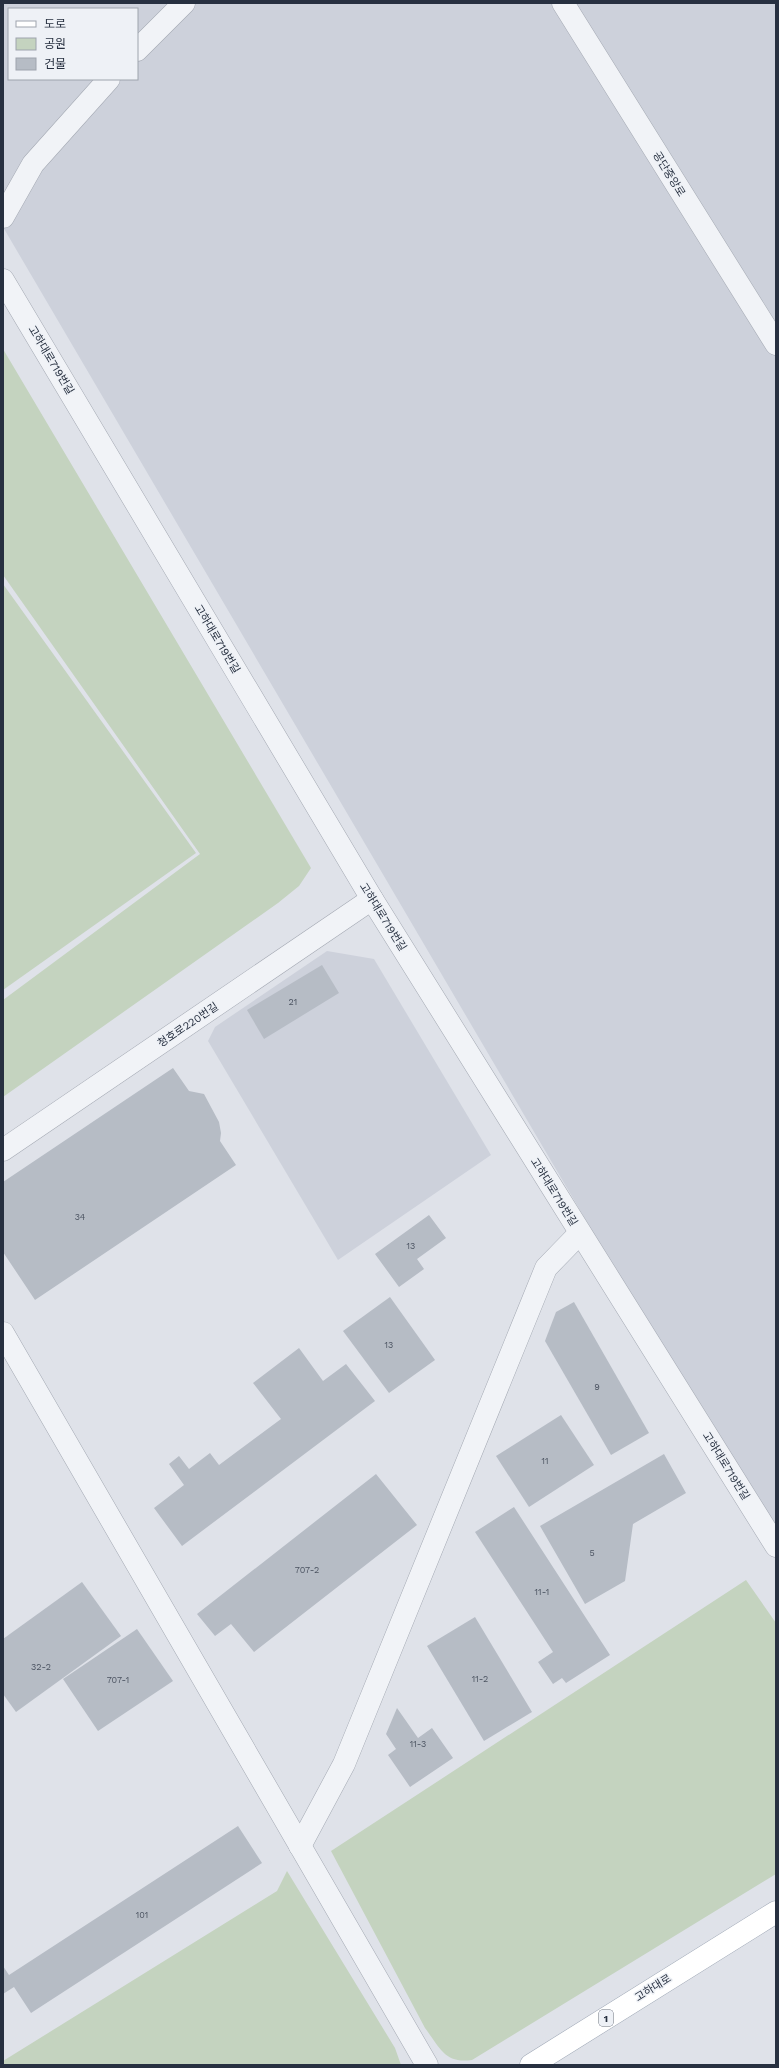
<svg xmlns="http://www.w3.org/2000/svg" width="779" height="2068" font-family="'Work Sans','Noto Sans KR',sans-serif">
	<style>
		.built { fill: #cdd1db; fill-rule: evenodd }
		.green { fill: #c4d3bf }
		.building { fill: #b6bcc5 }
		.lines { fill: none; stroke-linecap: round; stroke-linejoin: round }
		.minor-casing { stroke: #a4a9b3; stroke-width: 23 }
		.major-casing { stroke: #9ea7b5; stroke-width: 23 }
		.minor { stroke: #f1f3f7; stroke-width: 22 }
		.major { stroke: #fff; stroke-width: 22 }
		.labels { text-anchor: middle; dominant-baseline: central; stroke-width: 3; stroke-linejoin: round; paint-order: stroke }
		.number-label { font-size: 9px; fill: #4b5361 }
		.shield { fill: #eef1f6; stroke: #636a77; stroke-width: 1 }
		.shield-label { font-size: 10px; font-weight: bold; fill: #273040 }
		.street-label { font-size: 11px; fill: #273040; stroke: #eef1f6 }
	</style>
	<rect width="100%" height="100%" fill="#dfe2e9"/>
	<g class="built">
		<path d="M 3,3 L 776,3 L 776,1544 L 3,227 ZM 9,9 L 137,9 L 137,79 L 9,79 Z"/>
		<path d="M 327,951 L 374,959 L 491,1155 L 338,1260 L 208,1041 L 215,1027 Z"/>
	</g>
	<g class="green">
		<path d="M 3,349 L 311,868 L 299,886 L 278,903 L 3,1097 L 3,1000 L 200,854 L 3,575 Z"/>
		<path d="M 3,584 L 196,853 L 3,990 Z"/>
		<path d="M 746,1580 L 776,1623 L 776,1874 L 472,2060 C 445,2064 440,2048 425,2028 L 331,1851 Z"/>
		<path d="M 287,1871 L 395,2048 L 401,2065 L 3,2065 L 3,2061 L 277,1891 Z"/>
	</g>
	<g class="building">
		<path d="M 322,965 L 339,993 L 264,1039 L 247,1010 Z"/>
		<path d="M 173,1068 L 189,1091 L 204,1094 L 219,1122 L 221,1133 L 220,1141 L 236,1165 L 35,1300 L 3,1252 L 3,1182 Z"/>
		<path d="M 429,1215 L 446,1238 L 417,1259 L 424,1269 L 399,1287 L 375,1254 Z"/>
		<path d="M 390,1297 L 435,1360 L 389,1393 L 343,1331 Z"/>
		<path d="M 574,1302 L 649,1433 L 611,1455 L 545,1341 L 556,1312 Z"/>
		<path d="M 299,1348 L 323,1381 L 346,1364 L 375,1401 L 182,1546 L 154,1508 L 184,1485 L 169,1464 L 179,1456 L 189,1469 L 210,1453 L 219,1465 L 281,1419 L 253,1383 Z"/>
		<path d="M 561,1415 L 594,1465 L 529,1507 L 496,1456 Z"/>
		<path d="M 664,1454 L 686,1493 L 633,1524 L 625,1581 L 585,1604 L 540,1526 Z"/>
		<path d="M 376,1474 L 417,1525 L 254,1652 L 231,1624 L 215,1636 L 197,1614 Z"/>
		<path d="M 514,1507 L 610,1655 L 566,1683 L 562,1678 L 553,1684 L 538,1662 L 553,1652 L 475,1532 Z"/>
		<path d="M 82,1582 L 121,1636 L 16,1712 L 3,1694 L 3,1639 Z"/>
		<path d="M 475,1617 L 532,1712 L 484,1741 L 427,1646 Z"/>
		<path d="M 137,1629 L 173,1681 L 98,1731 L 63,1679 Z"/>
		<path d="M 397,1708 L 418,1738 L 432,1728 L 453,1758 L 410,1787 L 388,1755 L 396,1749 L 386,1734 Z"/>
		<path d="M 238,1826 L 262,1863 L 31,2013 L 14,1987 L 3,1994 L 3,1966 L 9,1975 Z"/>
	</g>
	<g class="lines">
		<g class="minor-casing">
			<g id="minor">
				<path d="M 563,3 L 776,344"/>
				<path d="M 137,50 L 184,3"/>
				<path d="M 3,217 L 33,164 L 109,79"/>
				<path d="M 3,280 L 372,899 L 776,1546"/>
				<path d="M 3,1150 L 372,899"/>
				<path d="M 3,1333 L 427,2065"/>
				<path d="M 300,1846 L 344,1764 L 546,1268 L 580,1233"/>
			</g>
		</g>
		<g class="major-casing">
			<path id="major" d="M 531,2065 L 776,1912"/>
		</g>
		<use href="#minor" class="minor"/>
		<use href="#major" class="major"/>
	</g>
	<g class="labels">
		<g class="number-label">
			<text x="293" y="1002">21</text>
			<text x="80" y="1217">34</text>
			<text x="411" y="1246">13</text>
			<text x="389" y="1345">13</text>
			<text x="597" y="1387">9</text>
			<text x="545" y="1461">11</text>
			<text x="592" y="1553">5</text>
			<text x="307" y="1570">707-2</text>
			<text x="542" y="1592">11-1</text>
			<text x="41" y="1667">32-2</text>
			<text x="480" y="1679">11-2</text>
			<text x="118" y="1680">707-1</text>
			<text x="418" y="1744">11-3</text>
			<text x="142" y="1915">101</text>
		</g>
		<rect class="shield" x="599" y="2010" width="14" height="16" rx="3"/>
		<g class="shield-label">
			<text x="606" y="2018">1</text>
		</g>
		<g class="street-label">
			<text transform="translate(669 174) rotate(58)">공단중앙로</text>
			<text transform="translate(51 360) rotate(59)">고하대로719번길</text>
			<text transform="translate(217 639) rotate(59)">고하대로719번길</text>
			<text transform="translate(383 917) rotate(58)">고하대로719번길</text>
			<text transform="translate(188 1025) rotate(-34)">청호로220번길</text>
			<text transform="translate(554 1192) rotate(58)">고하대로719번길</text>
			<text transform="translate(726 1466) rotate(58)">고하대로719번길</text>
			<text transform="translate(653 1988) rotate(-32)">고하대로</text>
		</g>
	</g>
	<rect width="779" height="2068" fill="none" stroke="#273040" stroke-width="8"/>
	<rect x="8" y="8" width="130" height="72" fill="#eef1f6" stroke="#9ea4ad"/>
	<rect x="16" y="21" width="20" height="6" fill="#ffffff" stroke="#9ea4ad"/>
	<text x="44" y="28" font-size="12" fill="#273040">도로</text>
	<rect x="16" y="38" width="20" height="12" fill="#c4d3bf" stroke="#9ea4ad"/>
	<text x="44" y="48" font-size="12" fill="#273040">공원</text>
	<rect x="16" y="58" width="20" height="12" fill="#b6bcc5" stroke="#9ea4ad"/>
	<text x="44" y="68" font-size="12" fill="#273040">건물</text>
</svg>
